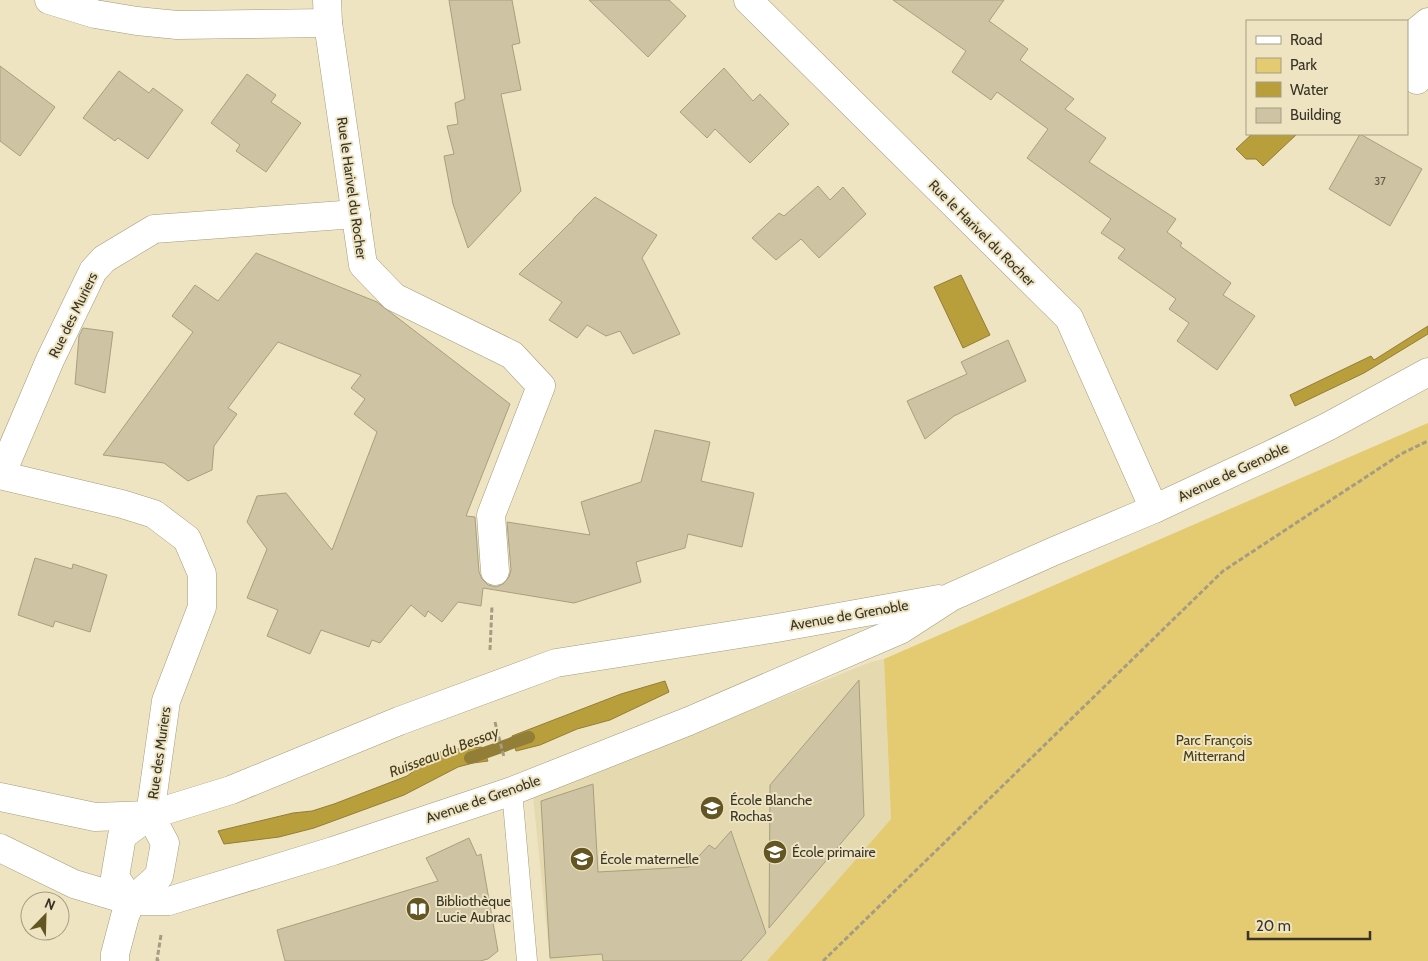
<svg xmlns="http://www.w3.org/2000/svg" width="1428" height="961" font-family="Cabin,sans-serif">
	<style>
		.built { fill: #e5d9b0 }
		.green { fill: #e4ca70 }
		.water { fill: #b99e3c; stroke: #927e36 }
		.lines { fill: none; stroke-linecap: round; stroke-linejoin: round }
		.stream { stroke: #927e36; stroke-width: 12 }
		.building { fill: #cec4a3; stroke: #a89f7f }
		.service-casing { stroke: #a49b7b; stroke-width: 21 }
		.minor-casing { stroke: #a49b7b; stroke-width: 29 }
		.tertiary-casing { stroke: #a49b7b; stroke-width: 29 }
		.path { stroke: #a49c83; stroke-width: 3; stroke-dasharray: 5 2.5; stroke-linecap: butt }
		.service { stroke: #fff; stroke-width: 20 }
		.minor { stroke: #fff; stroke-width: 28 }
		.tertiary { stroke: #fff; stroke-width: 28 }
		.labels { text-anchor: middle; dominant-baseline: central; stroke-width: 4; stroke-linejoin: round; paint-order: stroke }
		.number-label { font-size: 11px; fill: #5e5846 }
		.street-label { font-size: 14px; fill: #383427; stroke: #eee4c2 }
		.park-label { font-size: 14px; fill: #483c13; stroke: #eee4c2 }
		.poi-label { font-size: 14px; fill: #383427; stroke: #eee4c2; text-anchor: start }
		.water-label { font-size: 15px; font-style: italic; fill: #4b3f17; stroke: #eee4c2 }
	</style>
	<rect width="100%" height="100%" fill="#eee4c2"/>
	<path class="built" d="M 884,659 L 891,819 L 767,961 L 550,961 L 533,797 L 871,662 Z"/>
	<path class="green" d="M 1428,423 L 1428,961 L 767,961 L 891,819 L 884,659 Z"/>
	<g class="water">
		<path d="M 1252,134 L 1297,134 L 1263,166 L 1256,159 L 1246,159 L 1236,149 Z"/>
		<path d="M 961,275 L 990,335 L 963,348 L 934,287 Z"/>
		<path d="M 1428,326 L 1428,334 L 1364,373 L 1295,406 L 1290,395 L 1371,356 L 1374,360 Z"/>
		<path d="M 665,681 L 669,692 L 610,720 L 577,729 L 540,745 L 516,751 L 512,736 L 621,694 Z"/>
		<path d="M 482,747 L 488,761 L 473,763 L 458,767 L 404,795 L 314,828 L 279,837 L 224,844 L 218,831 L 293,813 L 312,811 L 334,804 L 407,776 L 443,750 Z"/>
	</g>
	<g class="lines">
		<path class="stream" d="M 470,758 L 529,737"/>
	</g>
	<g class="building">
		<path d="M 449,0 L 512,0 L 520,43 L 512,45 L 521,90 L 501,94 L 521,191 L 468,248 L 453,204 L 444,156 L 454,154 L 447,126 L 458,124 L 455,103 L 465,99 Z"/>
		<path d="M 589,0 L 669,0 L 686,16 L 648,57 Z"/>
		<path d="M 893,0 L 1004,0 L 989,21 L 1028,49 L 1020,60 L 1074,99 L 1065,109 L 1106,138 L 1089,162 L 1176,219 L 1167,232 L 1182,243 L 1180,246 L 1231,283 L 1223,295 L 1255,316 L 1217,370 L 1177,341 L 1189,323 L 1169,309 L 1176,299 L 1118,258 L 1125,249 L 1101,233 L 1111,219 L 1027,158 L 1048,129 L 997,92 L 991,100 L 952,72 L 966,51 Z"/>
		<path d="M 0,66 L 55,107 L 20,156 L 0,141 Z"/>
		<path d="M 724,68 L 753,101 L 760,94 L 789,124 L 750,163 L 715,129 L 707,138 L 680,112 Z"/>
		<path d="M 119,71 L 149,93 L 153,88 L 183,110 L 148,159 L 118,138 L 115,141 L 83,118 Z"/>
		<path d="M 247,74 L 276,95 L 271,102 L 301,123 L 266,172 L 236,151 L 240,145 L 211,123 Z"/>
		<path d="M 1360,134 L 1422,169 L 1390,226 L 1329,189 Z"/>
		<path d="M 818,186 L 830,200 L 843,187 L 866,214 L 819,258 L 801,239 L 776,260 L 752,238 L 779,213 L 784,216 Z"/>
		<path d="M 595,197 L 657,235 L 642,258 L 680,334 L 633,354 L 620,331 L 606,336 L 587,325 L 577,338 L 549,320 L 562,302 L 519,274 L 570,223 L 571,223 L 575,217 Z"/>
		<path d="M 256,253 L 377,302 L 510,404 L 466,516 L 475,517 L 479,572 L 482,579 L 488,585 L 496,587 L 503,584 L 509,577 L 511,570 L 507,522 L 590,535 L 581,502 L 641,482 L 655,430 L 710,442 L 701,481 L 754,493 L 742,547 L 688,534 L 685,548 L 636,562 L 641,582 L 574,603 L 483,588 L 481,606 L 458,602 L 442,622 L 428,611 L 425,617 L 411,605 L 380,643 L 372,640 L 369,647 L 321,630 L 310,654 L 267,636 L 278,610 L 247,598 L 267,549 L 247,522 L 257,496 L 286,493 L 332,550 L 377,432 L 354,414 L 365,399 L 351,388 L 361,375 L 278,342 L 228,408 L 237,414 L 214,446 L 212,470 L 188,481 L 164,463 L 103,455 L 193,332 L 172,316 L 195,285 L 218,301 Z"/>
		<path d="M 83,328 L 113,332 L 105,393 L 75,384 L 79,336 Z"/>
		<path d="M 1008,340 L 1026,381 L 954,416 L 925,439 L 907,401 L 967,374 L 961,362 Z"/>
		<path d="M 35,558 L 72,569 L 73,564 L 107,575 L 90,632 L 55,621 L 53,627 L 18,615 Z"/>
		<path d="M 859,680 L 864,816 L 769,928 L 770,785 Z"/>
		<path d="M 593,784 L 598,872 L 689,867 L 709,845 L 715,849 L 731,831 L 766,933 L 741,961 L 603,961 L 602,954 L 550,958 L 541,801 Z"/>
		<path d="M 469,838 L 477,856 L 481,854 L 498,951 L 488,959 L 480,961 L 285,961 L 277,930 L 438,881 L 426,858 Z"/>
	</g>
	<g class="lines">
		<g class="service-casing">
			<path id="service" d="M 512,791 L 527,961"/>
		</g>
		<g class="minor-casing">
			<g id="minor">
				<path d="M 49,0 L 95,14 L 137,21 L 177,25 L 328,23"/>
				<path d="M 327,0 L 328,23 L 363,265 L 394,297 L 512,355 L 541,386 L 491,515 L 495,571"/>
				<path d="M 748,0 L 1069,318 L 1154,509"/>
				<path d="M 1417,80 L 1417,31 L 1428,22"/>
				<path d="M 0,475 L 122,504 L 154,514 L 187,539 L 202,574 L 202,607 L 166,701 L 150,815"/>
				<path d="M 1,475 L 50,360 L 93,271 L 104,259 L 154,229 L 356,214"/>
				<path d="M 131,901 L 115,877 L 122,836 L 150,815"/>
				<path d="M 115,961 L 115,954 L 125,916 L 131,901 L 159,876 L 165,843 L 150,815"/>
			</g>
		</g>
		<g class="tertiary-casing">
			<g id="tertiary">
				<path d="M 0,797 L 95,817 L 150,815 L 231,790 L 399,721 L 556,663 L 777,628 L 939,599"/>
				<path d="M 0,848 L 74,884 L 131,901 L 169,901 L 333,851 L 512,791 L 689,721 L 900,630 L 951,597 L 1052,552 L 1154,509 L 1270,455 L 1329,426 L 1428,372"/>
			</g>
		</g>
		<g class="path">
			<path d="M 490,650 L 492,606"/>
			<path d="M 495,722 L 504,757"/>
			<path d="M 159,961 L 157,960 L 161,935"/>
			<path d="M 823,961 L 1223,571 L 1401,454 L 1428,441"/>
		</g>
		<use href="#service" class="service"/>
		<use href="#minor" class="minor"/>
		<use href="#tertiary" class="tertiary"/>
	</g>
	<defs>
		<g id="school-disc" transform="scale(1.25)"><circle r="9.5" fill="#645623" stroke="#eee4c2"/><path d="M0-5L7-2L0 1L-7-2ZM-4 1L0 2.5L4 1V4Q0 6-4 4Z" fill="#fff"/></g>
		<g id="library-disc" transform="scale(1.25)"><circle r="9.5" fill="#645623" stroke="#eee4c2"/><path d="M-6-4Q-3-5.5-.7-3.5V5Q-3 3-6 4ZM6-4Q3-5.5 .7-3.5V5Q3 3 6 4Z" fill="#fff"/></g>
	</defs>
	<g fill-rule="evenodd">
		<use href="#school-disc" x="712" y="808"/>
		<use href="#school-disc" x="775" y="852"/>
		<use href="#school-disc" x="582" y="859"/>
		<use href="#library-disc" x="418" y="909"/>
	</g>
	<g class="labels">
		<g class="number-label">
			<text x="1380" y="181">37</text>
		</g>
		<g class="street-label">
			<text transform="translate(352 188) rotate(82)">Rue le Harivel du Rocher</text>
			<text transform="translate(982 233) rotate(45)">Rue le Harivel du Rocher</text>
			<text transform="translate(73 315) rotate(-64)">Rue des Muriers</text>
			<text transform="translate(1233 472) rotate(-25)">Avenue de Grenoble</text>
			<text transform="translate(849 615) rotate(-10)">Avenue de Grenoble</text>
			<text transform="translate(159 753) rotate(-82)">Rue des Muriers</text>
			<text transform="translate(483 799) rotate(-19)">Avenue de Grenoble</text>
		</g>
		<g class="park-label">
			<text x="1214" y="740">Parc François<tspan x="1214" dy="16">Mitterrand</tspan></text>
		</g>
		<g class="poi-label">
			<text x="730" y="800">École Blanche<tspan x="730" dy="16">Rochas</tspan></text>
			<text x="792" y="852">École primaire</text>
			<text x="600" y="859">École maternelle</text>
			<text x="436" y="901">Bibliothèque<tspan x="436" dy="16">Lucie Aubrac</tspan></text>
		</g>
		<g class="water-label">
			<text transform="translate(444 752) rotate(-21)">Ruisseau du Bessay</text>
		</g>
	</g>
	<rect x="1246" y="20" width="162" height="115" fill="#eee4c2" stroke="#a59e84"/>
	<rect x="1256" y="36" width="25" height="8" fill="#ffffff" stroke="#a59e84"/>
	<text x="1290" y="45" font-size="15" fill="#383427">Road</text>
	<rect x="1256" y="58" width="25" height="15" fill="#e4ca70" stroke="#a59e84"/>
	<text x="1290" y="70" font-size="15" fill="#383427">Park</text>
	<rect x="1256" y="82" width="25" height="15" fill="#b99e3c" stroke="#a59e84"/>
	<text x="1290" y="95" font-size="15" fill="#383427">Water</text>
	<rect x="1256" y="108" width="25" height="15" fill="#cec4a3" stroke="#a59e84"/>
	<text x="1290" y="120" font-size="15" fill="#383427">Building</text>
	<g transform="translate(45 916) rotate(23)"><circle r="24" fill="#eee4c2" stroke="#a59e84"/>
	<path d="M0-4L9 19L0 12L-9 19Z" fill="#645623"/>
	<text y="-8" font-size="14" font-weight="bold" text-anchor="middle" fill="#383427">N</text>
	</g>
	<path d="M1248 931v8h122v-8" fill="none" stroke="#383427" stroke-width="2.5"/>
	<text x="1256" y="931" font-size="15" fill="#383427" stroke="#eee4c2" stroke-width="4" paint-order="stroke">20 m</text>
</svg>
